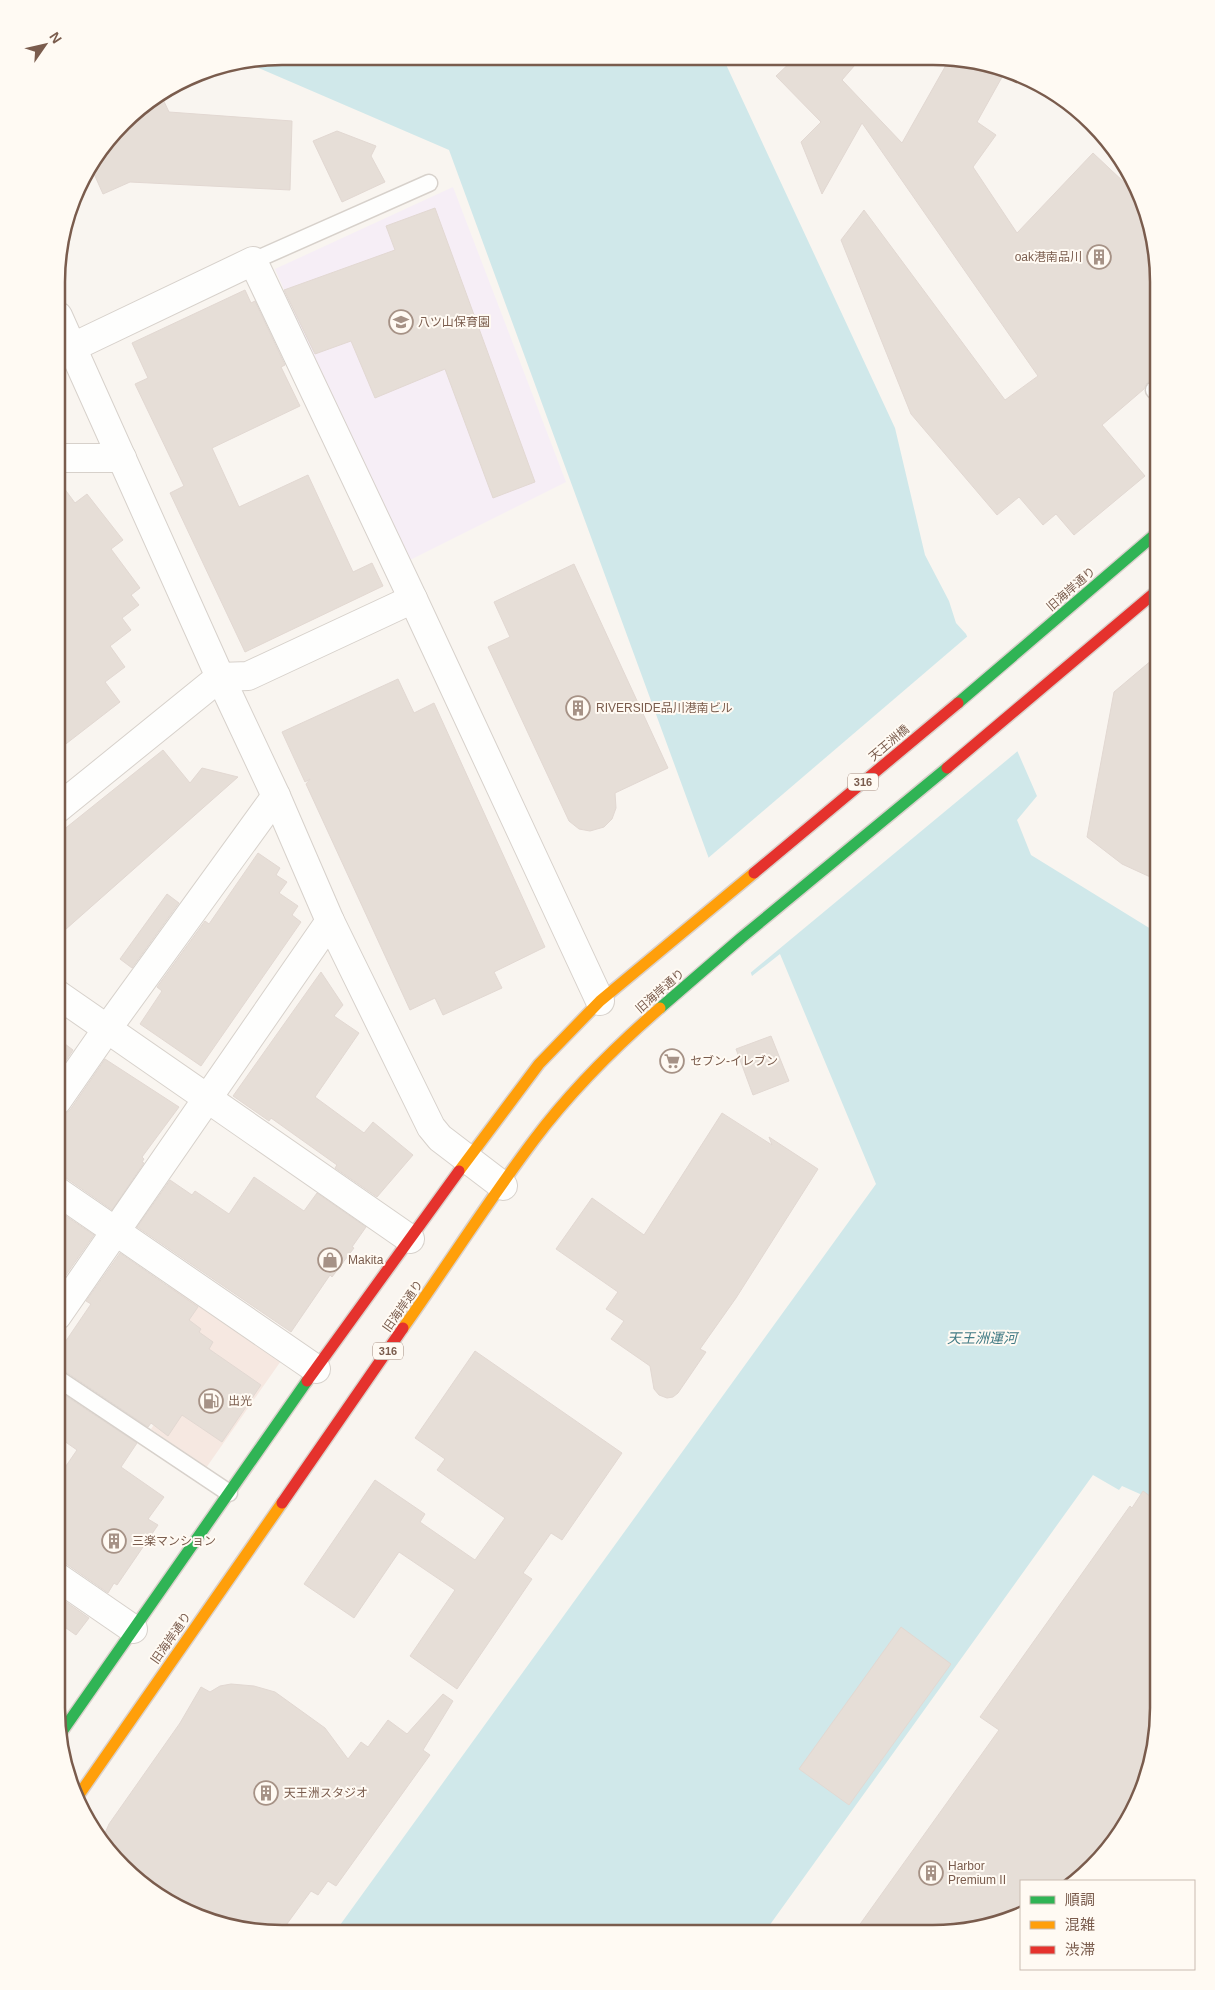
<svg xmlns="http://www.w3.org/2000/svg" width="1215" height="1990" font-family="Arial,'Noto Sans JP',sans-serif">
	<style>
		.commercial { fill: #f6e8e1 }
		.education { fill: #f6eef6 }
		.water { fill: #d0e8ea }
		.pier { fill: #f9f5f0 }
		.building { fill: #e6ded7; stroke: #e2d8d2 }
		.lines { fill: none; stroke-linecap: round; stroke-linejoin: round }
		.lane-casing { stroke: #d7d1cb; stroke-width: 19 }
		.street-casing { stroke: #d7d1cb; stroke-width: 30 }
		.fast-casing { stroke: #dad1cc; stroke-width: 14 }
		.slow-casing { stroke: #dad1cc; stroke-width: 14 }
		.jam-casing { stroke: #dad1cc; stroke-width: 14 }
		.lane { stroke: #fefefd; stroke-width: 16 }
		.street { stroke: #fefefd; stroke-width: 28 }
		.fast { stroke: #30b455; stroke-width: 11 }
		.slow { stroke: #ff9f0a; stroke-width: 11 }
		.jam { stroke: #e5322d; stroke-width: 11 }
		.labels { text-anchor: middle; dominant-baseline: central; stroke-width: 4; stroke-linejoin: round; paint-order: stroke }
		.shield { fill: #fffaf3; stroke: #a28b7f; stroke-width: 1 }
		.shield-label { font-size: 11px; font-weight: bold; fill: #7a5c4d }
		.poi-label { font-size: 12px; fill: #7a5c4d; stroke: #fffaf3; text-anchor: start }
		.street-label { font-size: 12px; fill: #7a5c4d; stroke: #fffaf3 }
		.water-label { font-size: 14px; font-style: italic; fill: #437c86; stroke: #fffaf3 }
		.rim { fill: none; stroke: #7a5c4d; stroke-width: 2.5 }
	</style>
	<rect width="100%" height="100%" fill="#f9f5f0"/>
	<path class="commercial" d="M 173,1281 L 283,1358 L 206,1468 L 151,1429 L 189,1374 L 134,1335 Z"/>
	<path class="education" d="M 453,187 L 566,482 L 404,563 L 275,269 Z"/>
	<path class="water" d="M 282,56 L 723,58 L 895,428 L 925,555 L 949,601 L 956,623 L 966,634 L 1037,796 L 1017,820 L 1031,855 L 1159,934 L 1158,1502 L 1122,1486 L 1119,1490 L 1093,1475 L 764,1933 L 335,1932 L 876,1184 L 780,954 L 752,976 L 449,150 L 247,63 Z"/>
	<path class="pier" d="M 969,635 L 1019,750 L 749,974 L 707,859 Z"/>
	<g class="building">
		<path d="M 795,58 L 861,58 L 842,80 L 902,143 L 950,58 L 963,58 L 1006,70 L 977,122 L 996,135 L 973,167 L 1017,233 L 1093,153 L 1143,200 L 1159,282 L 1159,377 L 1147,383 L 1144,389 L 1102,425 L 1145,476 L 1074,535 L 1056,514 L 1043,525 L 1019,497 L 997,515 L 911,414 L 841,240 L 864,210 L 1005,400 L 1038,376 L 862,123 L 822,194 L 801,142 L 821,122 L 776,76 Z"/>
		<path d="M 161,95 L 169,112 L 292,121 L 290,190 L 130,182 L 103,194 L 91,167 L 133,112 Z"/>
		<path d="M 337,131 L 376,146 L 371,156 L 385,182 L 342,202 L 313,141 Z"/>
		<path d="M 435,208 L 535,482 L 493,498 L 445,369 L 375,398 L 351,341 L 315,354 L 284,290 L 395,250 L 386,226 Z"/>
		<path d="M 245,290 L 251,303 L 255,301 L 285,365 L 281,367 L 300,406 L 212,448 L 239,507 L 308,475 L 353,572 L 372,563 L 383,586 L 245,652 L 170,493 L 184,486 L 135,384 L 148,378 L 132,343 Z"/>
		<path d="M 58,480 L 75,503 L 87,494 L 123,540 L 111,549 L 140,588 L 131,595 L 139,605 L 122,618 L 131,630 L 110,646 L 125,667 L 105,682 L 120,702 L 58,750 Z"/>
		<path d="M 574,564 L 668,768 L 615,793 L 616,808 L 612,819 L 604,827 L 590,831 L 579,829 L 569,821 L 488,647 L 510,637 L 494,602 Z"/>
		<path d="M 1159,654 L 1159,881 L 1122,864 L 1087,837 L 1114,692 Z"/>
		<path d="M 398,679 L 414,713 L 434,703 L 545,947 L 494,972 L 502,988 L 443,1015 L 435,998 L 410,1010 L 306,784 L 310,779 L 305,782 L 282,732 Z"/>
		<path d="M 163,750 L 190,783 L 202,768 L 238,777 L 57,937 L 57,835 Z"/>
		<path d="M 258,853 L 280,868 L 276,875 L 287,882 L 279,893 L 298,906 L 292,915 L 301,922 L 201,1066 L 140,1024 L 162,991 L 157,987 L 205,921 L 209,924 Z"/>
		<path d="M 167,894 L 179,903 L 132,968 L 120,959 Z"/>
		<path d="M 321,972 L 343,1005 L 334,1016 L 359,1033 L 315,1097 L 364,1133 L 373,1122 L 413,1155 L 377,1197 L 335,1168 L 337,1165 L 271,1118 L 269,1121 L 233,1096 Z"/>
		<path d="M 771,1036 L 789,1081 L 753,1095 L 736,1049 Z"/>
		<path d="M 57,1038 L 73,1050 L 57,1074 Z"/>
		<path d="M 105,1059 L 179,1107 L 142,1157 L 144,1159 L 142,1162 L 144,1163 L 112,1210 L 66,1178 L 57,1176 L 57,1116 L 64,1115 L 70,1110 Z"/>
		<path d="M 722,1113 L 772,1145 L 769,1137 L 818,1169 L 736,1298 L 700,1349 L 706,1352 L 678,1393 L 673,1397 L 667,1398 L 659,1395 L 654,1389 L 650,1366 L 611,1339 L 624,1321 L 606,1309 L 618,1292 L 556,1249 L 592,1198 L 644,1235 Z"/>
		<path d="M 254,1177 L 304,1211 L 317,1193 L 366,1227 L 352,1247 L 354,1248 L 332,1277 L 330,1275 L 291,1332 L 137,1227 L 170,1180 L 192,1195 L 195,1191 L 229,1214 Z"/>
		<path d="M 57,1210 L 94,1235 L 61,1282 L 57,1279 Z"/>
		<path d="M 120,1253 L 198,1307 L 189,1320 L 201,1329 L 199,1332 L 213,1342 L 209,1349 L 261,1385 L 222,1442 L 182,1415 L 168,1436 L 151,1423 L 148,1427 L 63,1370 L 57,1368 L 57,1354 L 91,1304 L 86,1301 Z"/>
		<path d="M 475,1351 L 622,1453 L 562,1540 L 551,1533 L 523,1573 L 532,1579 L 457,1689 L 410,1656 L 455,1590 L 399,1552 L 354,1618 L 304,1584 L 375,1480 L 425,1514 L 420,1522 L 475,1560 L 505,1518 L 437,1470 L 445,1459 L 415,1438 Z"/>
		<path d="M 57,1390 L 137,1443 L 121,1467 L 164,1497 L 148,1519 L 158,1525 L 117,1585 L 114,1583 L 108,1593 L 65,1563 L 56,1560 L 57,1479 L 77,1450 L 57,1436 Z"/>
		<path d="M 1143,1491 L 1158,1502 L 1158,1723 L 1147,1781 L 1112,1845 L 1076,1881 L 1021,1881 L 1021,1915 L 1019,1917 L 933,1934 L 853,1934 L 999,1730 L 980,1717 L 1130,1506 L 1132,1508 Z"/>
		<path d="M 56,1595 L 89,1618 L 76,1635 L 56,1621 Z"/>
		<path d="M 901,1627 L 951,1664 L 849,1805 L 799,1769 Z"/>
		<path d="M 231,1684 L 254,1686 L 275,1692 L 325,1728 L 348,1759 L 361,1742 L 368,1747 L 388,1720 L 407,1734 L 443,1694 L 453,1701 L 423,1750 L 430,1755 L 336,1886 L 328,1881 L 318,1895 L 311,1891 L 281,1932 L 253,1932 L 195,1916 L 144,1887 L 101,1842 L 109,1824 L 180,1723 L 201,1687 L 210,1692 L 220,1686 Z"/>
	</g>
	<g class="lines">
		<g class="lane-casing">
			<g id="lane">
				<path d="M 253,261 L 429,183"/>
				<path d="M 1154,390 L 1159,395"/>
				<path d="M 57,1378 L 229,1493"/>
			</g>
		</g>
		<g class="street-casing">
			<g id="street">
				<path d="M 58,316 L 220,677 L 276,796 L 330,921 L 431,1127 L 440,1138 L 503,1186"/>
				<path d="M 73,347 L 253,261 L 413,599 L 600,1001"/>
				<path d="M 58,458 L 122,458"/>
				<path d="M 57,809 L 220,677 L 248,676 L 413,599"/>
				<path d="M 57,994 L 410,1239"/>
				<path d="M 57,1101 L 107,1029 L 276,796"/>
				<path d="M 57,1191 L 316,1369"/>
				<path d="M 57,1316 L 330,921"/>
				<path d="M 56,1576 L 133,1629"/>
			</g>
		</g>
		<g class="fast-casing">
			<g id="fast">
				<path d="M 958,703 L 1159,531"/>
				<path d="M 660,1008 L 741,938 L 947,768"/>
				<path d="M 61,1733 L 307,1381"/>
			</g>
		</g>
		<g class="slow-casing">
			<g id="slow">
				<path d="M 459,1171 L 539,1064 L 600,1001 L 754,873"/>
				<path d="M 403,1328 C 447,1266 488,1201 534,1140 C 570,1092 614,1048 660,1008"/>
				<path d="M 76,1799 L 282,1503"/>
			</g>
		</g>
		<g class="jam-casing">
			<g id="jam">
				<path d="M 947,768 L 1159,589"/>
				<path d="M 754,873 L 958,703"/>
				<path d="M 307,1381 L 459,1171"/>
				<path d="M 282,1503 L 403,1328"/>
			</g>
		</g>
		<use href="#lane" class="lane"/>
		<use href="#street" class="street"/>
		<use href="#fast" class="fast"/>
		<use href="#slow" class="slow"/>
		<use href="#jam" class="jam"/>
	</g>
	<defs>
		<g id="building-ring" transform="scale(1.25)"><circle r="9.5" fill="#fffaf3" stroke="#a69286" stroke-width="1.5"/><path d="M-4-6H4V6H1V3H-1V6H-4ZM-2.5-4.3h1.7v1.8h-1.7ZM.8-4.3h1.7v1.8H.8ZM-2.5-1h1.7V.8h-1.7ZM.8-1h1.7V.8H.8Z" fill="#a69286"/></g>
		<g id="school-ring" transform="scale(1.25)"><circle r="9.5" fill="#fffaf3" stroke="#a69286" stroke-width="1.5"/><path d="M0-5L7-2L0 1L-7-2ZM-4 1L0 2.5L4 1V4Q0 6-4 4Z" fill="#a69286"/></g>
		<g id="supermarket-ring" transform="scale(1.25)"><circle r="9.5" fill="#fffaf3" stroke="#a69286" stroke-width="1.5"/><path d="M-6-5.5h2.5l.6 2H6L4.5 2H-2.5L-4.4-4H-6ZM-1.5 3.2a1.3 1.3 0 1 0 .1 0ZM3 3.2a1.3 1.3 0 1 0 .1 0Z" fill="#a69286"/></g>
		<g id="shop-ring" transform="scale(1.25)"><circle r="9.5" fill="#fffaf3" stroke="#a69286" stroke-width="1.5"/><path d="M-5-2.5h2.3a2.7 3.5 0 0 1 5.4 0H5L5.5 6h-11ZM-1.5-2.5h3a1.5 2.3 0 0 0-3 0Z" fill="#a69286"/></g>
		<g id="fuel-ring" transform="scale(1.25)"><circle r="9.5" fill="#fffaf3" stroke="#a69286" stroke-width="1.5"/><path d="M-5.5-6h7V0h2V4h1.3V-2.5L3-4.5l.8-.8L6-3V5H2.5V1h-1V6h-7ZM-4.2-4.7v3.2H.2V-4.7Z" fill="#a69286"/></g>
	</defs>
	<g fill-rule="evenodd">
		<use href="#building-ring" x="1099" y="257"/>
		<use href="#school-ring" x="401" y="322"/>
		<use href="#building-ring" x="578" y="708"/>
		<use href="#supermarket-ring" x="672" y="1061"/>
		<use href="#shop-ring" x="330" y="1260"/>
		<use href="#fuel-ring" x="211" y="1401"/>
		<use href="#building-ring" x="114" y="1541"/>
		<use href="#building-ring" x="266" y="1793"/>
		<use href="#building-ring" x="931" y="1873"/>
	</g>
	<g class="labels">
		<g class="shield">
			<rect x="848" y="773.5" width="30" height="17" rx="4"/>
			<rect x="373" y="1342.5" width="30" height="17" rx="4"/>
		</g>
		<g class="shield-label">
			<text x="863" y="782">316</text>
			<text x="388" y="1351">316</text>
		</g>
		<g class="poi-label">
			<text x="1082" y="257" text-anchor="end">oak港南品川</text>
			<text x="418" y="322">八ツ山保育園</text>
			<text x="596" y="708">RIVERSIDE品川港南ビル</text>
			<text x="690" y="1061">セブン-イレブン</text>
			<text x="348" y="1260">Makita</text>
			<text x="228" y="1401">出光</text>
			<text x="132" y="1541">三楽マンション</text>
			<text x="284" y="1793">天王洲スタジオ</text>
			<text x="948" y="1866">Harbor<tspan x="948" dy="14">Premium II</tspan></text>
		</g>
		<g class="street-label">
			<text transform="translate(1071 589) rotate(-41)">旧海岸通り</text>
			<text transform="translate(889 743) rotate(-40)">天王洲橋</text>
			<text transform="translate(660 991) rotate(-41)">旧海岸通り</text>
			<text transform="translate(403 1306) rotate(-55)">旧海岸通り</text>
			<text transform="translate(171 1638) rotate(-55)">旧海岸通り</text>
		</g>
		<g class="water-label">
			<text x="982" y="1338">天王洲運河</text>
		</g>
	</g>
	<path d="M0 0H1215V1990H0ZM282 65H933A217 217 0 0 1 1150 282V1708A217 217 0 0 1 933 1925H282A217 217 0 0 1 65 1708V282A217 217 0 0 1 282 65Z" fill="#fffaf3" fill-rule="evenodd"/>
	<path class="rim" d="M282 65H933A217 217 0 0 1 1150 282V1708A217 217 0 0 1 933 1925H282A217 217 0 0 1 65 1708V282A217 217 0 0 1 282 65Z"/>
	<rect x="1020" y="1880" width="175" height="90" fill="#fffaf3" stroke="#cabbb1"/>
	<rect x="1030" y="1896" width="25" height="8" fill="#30b455" stroke="#cabbb1"/>
	<text x="1065" y="1905" font-size="15" fill="#7a5c4d">順調</text>
	<rect x="1030" y="1921" width="25" height="8" fill="#ff9f0a" stroke="#cabbb1"/>
	<text x="1065" y="1930" font-size="15" fill="#7a5c4d">混雑</text>
	<rect x="1030" y="1946" width="25" height="8" fill="#e5322d" stroke="#cabbb1"/>
	<text x="1065" y="1955" font-size="15" fill="#7a5c4d">渋滞</text>
	<g transform="translate(45 45) rotate(56)" stroke="#fffaf3" stroke-width="4" paint-order="stroke">
	<path d="M0-4L9 19L0 12L-9 19Z" fill="#7a5c4d"/>
	<text y="-8" font-size="14" font-weight="bold" text-anchor="middle" fill="#7a5c4d">N</text>
	</g>
</svg>
